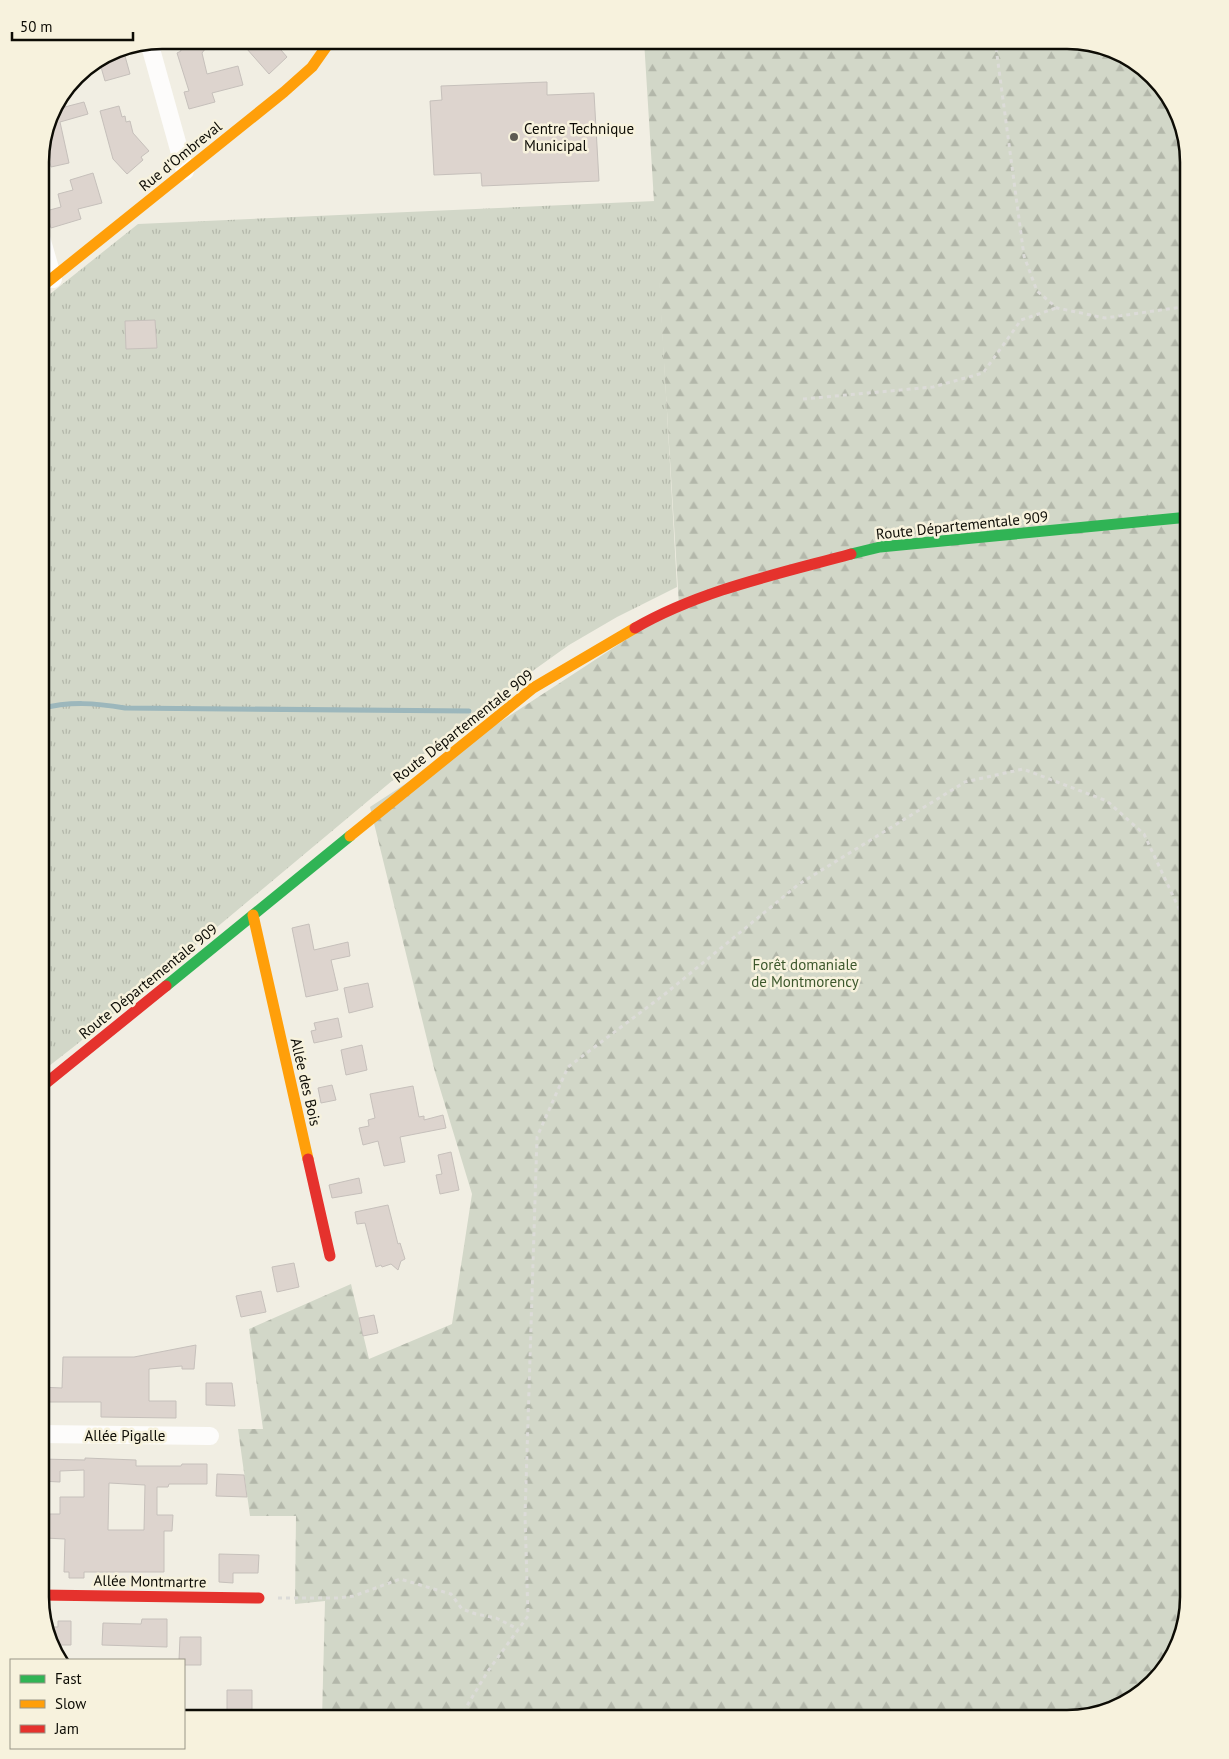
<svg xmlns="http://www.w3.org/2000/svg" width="1229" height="1759" font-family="'PT Sans',sans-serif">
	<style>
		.grass { fill: url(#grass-tufts) }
		.forest { fill: url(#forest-firs) }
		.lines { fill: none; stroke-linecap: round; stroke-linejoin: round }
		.stream { stroke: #9cb7bc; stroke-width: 5 }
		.building { fill: #ddd4ce; stroke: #c6c0bb; fill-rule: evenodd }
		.path { stroke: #dcdbd8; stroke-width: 3; stroke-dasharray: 4 4; stroke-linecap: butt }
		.street { stroke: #fdfcfb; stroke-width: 18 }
		.fast { stroke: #30b455; stroke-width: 11 }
		.slow { stroke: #ff9f0a; stroke-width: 11 }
		.jam { stroke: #e5322d; stroke-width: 11 }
		.poi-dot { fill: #5d5b53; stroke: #f7f2dd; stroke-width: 2 }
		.labels { text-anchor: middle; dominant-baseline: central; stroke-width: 5; stroke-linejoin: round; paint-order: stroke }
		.poi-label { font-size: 15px; fill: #0d0c05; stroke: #f7f2dd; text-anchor: start }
		.street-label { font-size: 15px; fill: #0d0c05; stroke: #f7f2dd }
		.park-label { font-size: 15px; fill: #3d582c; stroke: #f7f2dd }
		.rim { fill: none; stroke: #0d0c05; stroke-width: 2.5 }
	</style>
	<defs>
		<pattern id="grass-tufts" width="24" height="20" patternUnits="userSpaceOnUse" patternTransform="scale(1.25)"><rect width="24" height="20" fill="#d2d7c8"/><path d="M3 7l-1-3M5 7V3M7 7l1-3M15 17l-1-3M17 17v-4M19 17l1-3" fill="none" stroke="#b3b7aa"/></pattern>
		<pattern id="forest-firs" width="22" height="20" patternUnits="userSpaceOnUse" patternTransform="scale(1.25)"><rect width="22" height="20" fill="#d2d7c8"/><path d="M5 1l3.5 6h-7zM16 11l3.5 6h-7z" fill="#b3b7aa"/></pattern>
	</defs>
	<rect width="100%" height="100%" fill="#f1eee3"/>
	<path class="grass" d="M 655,201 L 677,587 L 617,617 L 569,645 L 472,714 L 76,1045 L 40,1073 L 40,302 L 138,224 Z"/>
	<path class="forest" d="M 644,40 L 1075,40 L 1128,56 L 1173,101 L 1189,162 L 1189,1597 L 1173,1658 L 1128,1703 L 1067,1719 L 322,1719 L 325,1601 L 295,1604 L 296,1516 L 250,1516 L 238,1429 L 263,1429 L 249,1329 L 351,1284 L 369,1359 L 452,1324 L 472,1194 L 435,1072 L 370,807 L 679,605 Z"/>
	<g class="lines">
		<path class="stream" d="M 40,709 C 70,701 95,703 125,708 L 469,711"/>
	</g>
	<g class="building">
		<path d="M 187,40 L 212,40 L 202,53 L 207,74 L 238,66 L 243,85 L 212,93 L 215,102 L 189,109 L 184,92 L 189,91 L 177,53 L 181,51 L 178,42 Z"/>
		<path d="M 239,40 L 279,40 L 285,47 L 281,50 L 287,57 L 269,74 Z"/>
		<path d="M 116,49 L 123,49 L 130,74 L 105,81 L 99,60 Z"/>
		<path d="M 547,82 L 547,95 L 594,93 L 599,181 L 482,186 L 481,173 L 434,175 L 430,101 L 442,100 L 441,86 Z"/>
		<path d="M 84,102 L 88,114 L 60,122 L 69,163 L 51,167 L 45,138 L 52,108 L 56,104 L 57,109 Z"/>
		<path d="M 119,106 L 122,117 L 125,116 L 126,122 L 130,121 L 133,133 L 149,151 L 141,157 L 143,160 L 127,174 L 113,159 L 100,111 Z"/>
		<path d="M 93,173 L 102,203 L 78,209 L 81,219 L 51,228 L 46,211 L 61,207 L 58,194 L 73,190 L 70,180 Z"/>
		<path d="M 155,320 L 157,348 L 126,349 L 125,321 Z"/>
		<path d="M 309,924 L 314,950 L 348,942 L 350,956 L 331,960 L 338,990 L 306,997 L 292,928 Z"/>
		<path d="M 368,983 L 373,1007 L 349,1013 L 344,988 Z"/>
		<path d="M 338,1018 L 342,1037 L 314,1043 L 311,1031 L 316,1030 L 314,1023 Z"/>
		<path d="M 362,1045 L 367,1070 L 346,1075 L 341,1050 Z"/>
		<path d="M 332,1085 L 336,1100 L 321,1103 L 318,1088 Z"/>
		<path d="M 413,1086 L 419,1117 L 424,1116 L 424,1120 L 443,1115 L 446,1128 L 400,1137 L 405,1162 L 384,1166 L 378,1141 L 363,1145 L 359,1128 L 369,1126 L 368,1120 L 375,1118 L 370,1094 Z"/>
		<path d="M 451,1152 L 459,1190 L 440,1194 L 436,1175 L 442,1174 L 438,1155 Z"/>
		<path d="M 359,1178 L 362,1193 L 332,1198 L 329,1185 Z"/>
		<path d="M 388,1205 L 398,1244 L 400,1243 L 405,1259 L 401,1261 L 398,1270 L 391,1264 L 382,1267 L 381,1265 L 376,1267 L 365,1223 L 357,1224 L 355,1212 Z"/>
		<path d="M 294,1263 L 299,1287 L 277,1292 L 272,1267 Z"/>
		<path d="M 261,1291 L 266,1312 L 241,1317 L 236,1296 Z"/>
		<path d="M 374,1315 L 378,1333 L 363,1336 L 359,1318 Z"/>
		<path d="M 196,1345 L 194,1369 L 182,1369 L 182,1366 L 149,1369 L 149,1401 L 176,1401 L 176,1418 L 101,1417 L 101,1402 L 40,1402 L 40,1387 L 62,1388 L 63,1357 L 134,1357 Z"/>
		<path d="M 206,1383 L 232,1383 L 235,1406 L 206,1405 Z"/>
		<path d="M 85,1458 L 136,1460 L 136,1466 L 181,1466 L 182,1464 L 207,1464 L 207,1484 L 169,1484 L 168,1487 L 157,1487 L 157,1515 L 173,1515 L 172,1531 L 164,1531 L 164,1572 L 84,1572 L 84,1578 L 69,1578 L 69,1572 L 64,1572 L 65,1539 L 45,1538 L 45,1534 L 40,1534 L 40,1514 L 60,1514 L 60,1497 L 84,1497 L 84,1470 L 60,1471 L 60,1482 L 40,1481 L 40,1459 L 85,1460 ZM 109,1483 L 145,1485 L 144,1530 L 108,1530 Z"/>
		<path d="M 217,1474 L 244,1475 L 247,1497 L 216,1496 Z"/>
		<path d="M 219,1554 L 259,1555 L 258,1573 L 233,1573 L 233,1583 L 219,1582 Z"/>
		<path d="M 142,1619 L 167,1619 L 167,1647 L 102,1645 L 103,1623 L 141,1624 Z"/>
		<path d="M 58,1621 L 71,1621 L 71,1645 L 53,1645 L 48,1627 L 58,1627 Z"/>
		<path d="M 180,1637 L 201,1637 L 201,1665 L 184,1665 L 184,1660 L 179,1660 Z"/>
		<path d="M 227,1690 L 252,1690 L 252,1718 L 227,1717 Z"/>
	</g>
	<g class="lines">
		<g class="path">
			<path d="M 995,40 L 1024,256 L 1037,291 L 1057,308 L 1105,318 L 1189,306"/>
			<path d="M 803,399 L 933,387 L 983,373 L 1021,320 L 1056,308"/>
			<path d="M 278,1598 L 339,1598 L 354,1596 L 400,1579 L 451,1594 L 462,1609 L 476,1614 L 496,1618 L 518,1629"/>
			<path d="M 459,1719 L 488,1671 L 528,1616 L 525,1516 L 537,1137 L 568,1067 L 665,994 L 799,884 L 965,782 L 1023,769 L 1107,801 L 1144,834 L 1189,930"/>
		</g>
		<g class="street">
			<path d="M 149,42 L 185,171"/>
			<path d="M 40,234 L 53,279"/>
			<path d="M 40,1434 L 210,1436"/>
		</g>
		<g class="fast">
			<path d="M 851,554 L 880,547 L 1189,517"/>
			<path d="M 166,986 L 350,836"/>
		</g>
		<g class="slow">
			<path d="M 40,288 L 284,92 L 312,67 L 331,40"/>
			<path d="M 350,836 L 533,688 L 635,628"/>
			<path d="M 253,915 L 308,1159"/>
		</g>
		<g class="jam">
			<path d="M 635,628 C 701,590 778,574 851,554"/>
			<path d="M 40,1088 L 166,986"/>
			<path d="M 308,1159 L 330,1256"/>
			<path d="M 40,1595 L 259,1598"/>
		</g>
	</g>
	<circle class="poi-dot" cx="514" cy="137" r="5"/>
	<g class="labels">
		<g class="poi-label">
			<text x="524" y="128">Centre Technique<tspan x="524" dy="17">Municipal</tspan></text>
		</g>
		<g class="street-label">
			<text transform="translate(180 156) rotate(-39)">Rue d'Ombreval</text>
			<text transform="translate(962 525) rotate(-6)">Route Départementale 909</text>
			<text transform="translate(463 726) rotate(-38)">Route Départementale 909</text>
			<text transform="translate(148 981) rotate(-39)">Route Départementale 909</text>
			<text transform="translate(306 1082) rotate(77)">Allée des Bois</text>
			<text x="125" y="1435">Allée Pigalle</text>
			<text transform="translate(150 1581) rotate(1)">Allée Montmartre</text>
		</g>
		<g class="park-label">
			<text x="805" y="964">Forêt domaniale<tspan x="805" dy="17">de Montmorency</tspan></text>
		</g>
	</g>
	<path d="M0 0H1229V1759H0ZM162 49H1067A113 113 0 0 1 1180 162V1597A113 113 0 0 1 1067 1710H162A113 113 0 0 1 49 1597V162A113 113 0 0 1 162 49Z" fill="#f7f2dd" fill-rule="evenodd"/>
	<path class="rim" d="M162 49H1067A113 113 0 0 1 1180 162V1597A113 113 0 0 1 1067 1710H162A113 113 0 0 1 49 1597V162A113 113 0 0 1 162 49Z"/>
	<rect x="10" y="1659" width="175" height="90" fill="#f7f2dd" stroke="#999687"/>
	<rect x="20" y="1675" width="25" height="8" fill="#30b455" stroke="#999687"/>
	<text x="55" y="1684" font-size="15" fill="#0d0c05">Fast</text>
	<rect x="20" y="1700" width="25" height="8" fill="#ff9f0a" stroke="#999687"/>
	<text x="55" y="1709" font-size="15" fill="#0d0c05">Slow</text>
	<rect x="20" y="1725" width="25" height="8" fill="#e5322d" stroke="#999687"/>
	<text x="55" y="1734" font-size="15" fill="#0d0c05">Jam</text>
	<path d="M12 32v8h121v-8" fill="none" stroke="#0d0c05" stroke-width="2.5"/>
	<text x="20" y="32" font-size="15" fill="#0d0c05" stroke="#f7f2dd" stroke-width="4" paint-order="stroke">50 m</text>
</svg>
